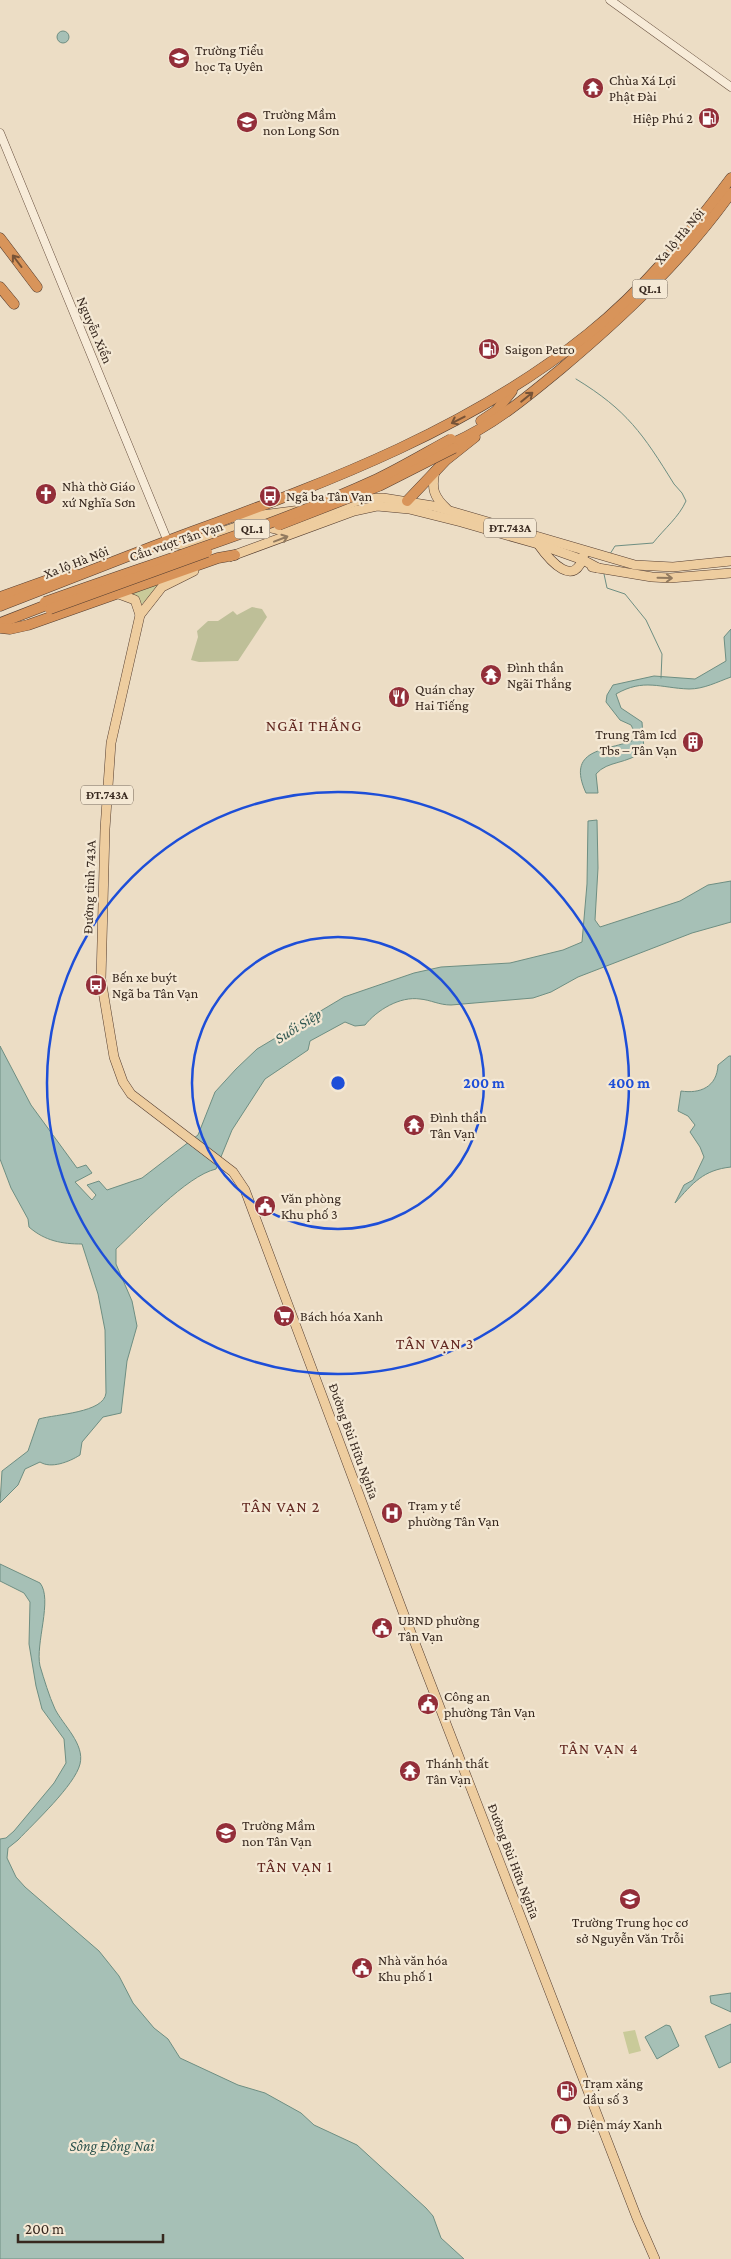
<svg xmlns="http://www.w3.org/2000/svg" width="731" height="2259" font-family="'Crimson Pro',serif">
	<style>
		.green { fill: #c9ca99 }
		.cemetery { fill: #bebf98 }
		.water { fill: #a6c0b6; stroke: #6e8e82 }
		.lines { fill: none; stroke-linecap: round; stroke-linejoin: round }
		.stream { stroke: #6e8e82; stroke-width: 1 }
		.secondary-casing { stroke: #68503f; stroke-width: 9 }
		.primary-casing { stroke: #543d30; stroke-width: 10 }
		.highway-casing { stroke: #543d30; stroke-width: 11 }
		.secondary { stroke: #f7ebd8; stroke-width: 8 }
		.primary { stroke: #eecd9f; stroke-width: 9 }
		.highway { stroke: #d8945a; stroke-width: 10 }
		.highway-bridge-casing { stroke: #543d30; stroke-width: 11; stroke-linecap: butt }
		.highway-bridge { stroke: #d8945a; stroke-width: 10 }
		.oneway { stroke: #775337 }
		.oneway2 { stroke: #927a5f }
		.ring { fill: none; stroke: #1d4ed8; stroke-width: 2.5 }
		.labels { text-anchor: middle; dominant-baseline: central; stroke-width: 4.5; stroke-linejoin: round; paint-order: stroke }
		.shield { fill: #f4e8d4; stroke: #706255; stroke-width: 1 }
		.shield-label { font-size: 12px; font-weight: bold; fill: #37281f }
		.poi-label { font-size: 14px; fill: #37281f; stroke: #f4e8d4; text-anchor: start }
		.street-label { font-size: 14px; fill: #37281f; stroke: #f4e8d4 }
		.water-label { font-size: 15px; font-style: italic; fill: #2f5650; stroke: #f4e8d4 }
		.quarter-label { font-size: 16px; letter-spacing: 1px; fill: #622720; stroke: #f4e8d4 }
		.centre { fill: #1d4ed8; stroke: #f4e8d4; stroke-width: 2.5 }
		.ring-label { font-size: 15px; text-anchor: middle; font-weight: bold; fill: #1d4ed8; stroke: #f4e8d4; stroke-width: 4.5; stroke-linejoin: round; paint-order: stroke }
	</style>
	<rect width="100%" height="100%" fill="#ecddc5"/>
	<g class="green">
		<path d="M 169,577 L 141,605 L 140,600 L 127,592 Z"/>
		<path d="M 635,2030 L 641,2051 L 629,2054 L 623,2032 Z"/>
	</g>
	<path class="cemetery" d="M 252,607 L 262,609 L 267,617 L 238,661 L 199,662 L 191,660 L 198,637 L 197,631 L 208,621 L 218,621 L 233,611 L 237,615 Z"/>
	<g class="water">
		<circle cx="63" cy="37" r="6"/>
		<path d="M 731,629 L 731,677 C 717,682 704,689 689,689 C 660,688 644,678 616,694 L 621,708 L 642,722 L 644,750 C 627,765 608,760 596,774 L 598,793 L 586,793 C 566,749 604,751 632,741 L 635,733 L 631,725 L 620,720 L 606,702 L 607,695 L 613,685 L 654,676 L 695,679 L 726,661 L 724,637 Z"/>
		<path d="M 597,820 L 598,868 L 595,920 L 600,927 L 680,901 L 708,885 L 731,881 L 731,922 L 692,933 L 578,977 L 551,992 L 533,998 L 451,1005 C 439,1005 431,1000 420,999 C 400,996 377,1010 365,1025 L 355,1026 L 345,1022 L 310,1041 L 308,1050 L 265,1079 L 232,1130 L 216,1169 C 186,1176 140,1227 116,1249 L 116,1264 L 132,1301 L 137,1326 L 127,1361 L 121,1413 L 103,1417 L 82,1442 L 80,1455 C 69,1462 51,1469 40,1462 L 25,1469 L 18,1485 L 0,1503 L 2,1471 L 28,1451 L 39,1419 C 56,1414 104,1413 106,1393 L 105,1330 L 98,1294 L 82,1244 C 62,1244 45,1241 29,1227 L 28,1219 L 11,1188 L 0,1159 L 0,1046 L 31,1105 L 77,1168 L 86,1165 L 92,1173 L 75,1182 L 92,1200 L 96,1195 L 87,1185 L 99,1181 L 107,1190 L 142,1178 L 198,1135 L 215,1092 L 236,1069 L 257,1049 L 344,997 L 414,973 L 441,967 L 510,963 L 563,950 L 582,942 L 587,884 L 588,821 Z"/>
		<path d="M 729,1056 L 731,1056 L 731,1167 C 703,1170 693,1183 675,1203 L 684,1185 L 693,1180 L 704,1157 L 700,1147 L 690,1132 L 695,1125 L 688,1116 L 678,1111 L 681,1091 C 700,1094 717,1087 718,1065 Z"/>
		<path d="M 0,1564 L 40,1583 C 53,1599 35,1644 40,1666 C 44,1679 49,1696 55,1709 C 63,1725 85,1744 80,1764 C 75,1785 34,1823 18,1840 L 8,1848 L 7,1858 L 16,1877 L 25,1887 L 99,1951 L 119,1976 L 133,2003 L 154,2028 L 168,2039 L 180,2058 L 238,2085 L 265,2093 L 301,2113 L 314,2125 L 357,2145 L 426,2208 L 433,2216 L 441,2238 L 464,2259 L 0,2259 L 0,1839 L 6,1838 L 14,1831 L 54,1783 L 66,1763 L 64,1739 L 42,1709 L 36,1686 L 29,1644 L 30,1602 L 24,1593 L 0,1581 Z"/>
		<path d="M 731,1993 L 731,2012 L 711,2003 L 710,1996 Z"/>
		<path d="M 731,2024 L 731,2062 L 719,2068 L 705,2036 Z"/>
		<path d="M 666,2025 L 670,2026 L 679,2046 L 657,2059 L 645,2037 Z"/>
	</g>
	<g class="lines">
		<g class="stream">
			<path d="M 576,379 C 627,410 643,434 674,484 L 682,493 L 686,501 C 679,517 664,529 653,543 L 615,546 L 610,554"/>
			<path d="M 604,574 L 607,588 L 625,594 L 646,620 L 662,654 L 661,678"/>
		</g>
		<g class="secondary-casing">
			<g id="secondary">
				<path d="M 610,0 L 731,87"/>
				<path d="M 0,133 L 166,537"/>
			</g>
		</g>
		<g class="primary-casing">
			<g id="primary">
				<path d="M 435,471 C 431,489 434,497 447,509"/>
				<path d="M 238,521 L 254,516 L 301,510"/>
				<path d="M 168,542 L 183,545 L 245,524 L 255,524 L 279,530 L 354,502 L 366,498 L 383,498 L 433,506 L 635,565 L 673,567 L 731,561"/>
				<path d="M 538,544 C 550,561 575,590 584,554"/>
				<path d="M 229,557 L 354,511 L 377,506 L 409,509 L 461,522 L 538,544 L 583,560 L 598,568"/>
				<path d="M 592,567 L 652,577 L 670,578 L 731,573"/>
				<path d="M 194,571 L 162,587 L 140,615 L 111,743 L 105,829 L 101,979 L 114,1057 L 123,1082 L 131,1094 L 233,1172 L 245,1190 L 403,1612 L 637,2218 L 655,2259"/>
				<path d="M 116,593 L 135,600 L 140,615"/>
			</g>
		</g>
		<g class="highway-casing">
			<g id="highway">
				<path d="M 0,238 L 37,287"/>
				<path d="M 0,287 L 14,304"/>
				<path d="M 481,421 L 496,411 L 512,391"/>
				<path d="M 453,443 C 494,425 528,396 562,368 C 625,315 683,260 731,193"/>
				<path d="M 407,501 L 446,460 L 475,437"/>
				<path d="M 0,597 L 73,571"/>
				<path d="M 0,606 C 65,581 129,555 194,531 C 333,480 471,428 588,334 C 643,290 689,234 731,178"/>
				<path d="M 0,623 L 49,604"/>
				<path d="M 0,628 L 10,629 L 28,625 L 218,558 L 235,555"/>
			</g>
		</g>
		<use href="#secondary" class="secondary"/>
		<use href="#primary" class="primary"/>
		<use href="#highway" class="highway"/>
		<g class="highway-bridge-casing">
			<g id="highway-bridge">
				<path d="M 279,525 L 379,486 L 454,448"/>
				<path d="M 45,602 C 156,562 270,528 377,479 C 402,467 427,452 451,439"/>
				<path d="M 50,609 L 207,552"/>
			</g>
		</g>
		<use href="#highway-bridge" class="highway-bridge"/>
	</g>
	<defs><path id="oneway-shaft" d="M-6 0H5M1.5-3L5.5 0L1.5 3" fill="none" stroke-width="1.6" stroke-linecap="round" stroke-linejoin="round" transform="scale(1.25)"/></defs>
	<g class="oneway">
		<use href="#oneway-shaft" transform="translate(17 261) rotate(-127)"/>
		<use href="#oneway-shaft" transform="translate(527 397) rotate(-39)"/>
		<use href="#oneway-shaft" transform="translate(458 420) rotate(153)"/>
	</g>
	<g class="oneway2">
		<use href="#oneway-shaft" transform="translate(281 539) rotate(-21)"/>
		<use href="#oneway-shaft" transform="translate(665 578) rotate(1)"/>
	</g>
	<g class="ring">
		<circle cx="338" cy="1083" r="146"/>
		<circle cx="338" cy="1083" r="291"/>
	</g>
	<defs>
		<g id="school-disc" transform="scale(1.125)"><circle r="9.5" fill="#932e39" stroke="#f4e8d4"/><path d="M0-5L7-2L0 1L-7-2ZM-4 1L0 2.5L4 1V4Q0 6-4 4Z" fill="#fff"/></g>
		<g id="temple-disc" transform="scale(1.125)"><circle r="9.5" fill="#932e39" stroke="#f4e8d4"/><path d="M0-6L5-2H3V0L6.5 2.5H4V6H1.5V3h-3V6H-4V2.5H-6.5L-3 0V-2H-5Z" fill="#fff"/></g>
		<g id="fuel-disc" transform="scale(1.125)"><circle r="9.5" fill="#932e39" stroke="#f4e8d4"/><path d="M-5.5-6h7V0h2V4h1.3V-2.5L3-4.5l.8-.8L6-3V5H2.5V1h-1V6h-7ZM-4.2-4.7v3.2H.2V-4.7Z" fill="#fff"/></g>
		<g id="church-disc" transform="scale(1.125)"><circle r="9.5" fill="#932e39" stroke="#f4e8d4"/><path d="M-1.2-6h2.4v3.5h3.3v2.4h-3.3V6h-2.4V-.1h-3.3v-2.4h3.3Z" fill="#fff"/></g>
		<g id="bus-disc" transform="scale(1.125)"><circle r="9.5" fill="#932e39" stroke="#f4e8d4"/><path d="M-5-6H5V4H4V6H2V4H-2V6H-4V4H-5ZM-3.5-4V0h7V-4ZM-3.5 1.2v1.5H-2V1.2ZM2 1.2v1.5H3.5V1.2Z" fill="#fff"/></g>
		<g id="restaurant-disc" transform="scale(1.125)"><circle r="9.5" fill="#932e39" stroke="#f4e8d4"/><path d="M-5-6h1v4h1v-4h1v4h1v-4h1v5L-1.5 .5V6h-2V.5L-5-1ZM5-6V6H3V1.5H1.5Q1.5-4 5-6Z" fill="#fff"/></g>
		<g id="building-disc" transform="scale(1.125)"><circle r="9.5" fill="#932e39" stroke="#f4e8d4"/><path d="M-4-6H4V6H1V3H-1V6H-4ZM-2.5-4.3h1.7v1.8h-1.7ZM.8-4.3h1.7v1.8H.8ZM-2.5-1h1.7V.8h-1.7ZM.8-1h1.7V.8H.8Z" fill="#fff"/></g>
		<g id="civic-disc" transform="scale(1.125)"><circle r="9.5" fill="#932e39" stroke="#f4e8d4"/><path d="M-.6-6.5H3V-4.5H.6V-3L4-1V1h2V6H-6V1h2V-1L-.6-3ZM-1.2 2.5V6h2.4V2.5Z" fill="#fff"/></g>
		<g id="supermarket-disc" transform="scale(1.125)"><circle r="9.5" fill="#932e39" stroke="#f4e8d4"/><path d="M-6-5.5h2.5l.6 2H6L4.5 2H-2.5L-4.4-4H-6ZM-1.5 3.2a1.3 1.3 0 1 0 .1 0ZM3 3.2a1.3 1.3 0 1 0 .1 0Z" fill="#fff"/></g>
		<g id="hospital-disc" transform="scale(1.125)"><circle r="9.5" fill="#932e39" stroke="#f4e8d4"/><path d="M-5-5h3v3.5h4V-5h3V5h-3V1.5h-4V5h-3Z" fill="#fff"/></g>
		<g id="shop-disc" transform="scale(1.125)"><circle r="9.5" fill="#932e39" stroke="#f4e8d4"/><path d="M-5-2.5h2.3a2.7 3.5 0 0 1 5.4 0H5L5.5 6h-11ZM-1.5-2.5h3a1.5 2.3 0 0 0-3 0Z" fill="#fff"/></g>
	</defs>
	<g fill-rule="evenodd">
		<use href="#school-disc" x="179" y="58"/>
		<use href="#temple-disc" x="593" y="88"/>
		<use href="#fuel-disc" x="709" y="118"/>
		<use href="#school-disc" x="247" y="122"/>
		<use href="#fuel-disc" x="489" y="349"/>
		<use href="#church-disc" x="46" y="494"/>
		<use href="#bus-disc" x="270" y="496"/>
		<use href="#temple-disc" x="491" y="675"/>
		<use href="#restaurant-disc" x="399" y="697"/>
		<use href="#building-disc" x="693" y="742"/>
		<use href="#bus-disc" x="96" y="985"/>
		<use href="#temple-disc" x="414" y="1125"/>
		<use href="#civic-disc" x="265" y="1206"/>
		<use href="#supermarket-disc" x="284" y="1316"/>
		<use href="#hospital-disc" x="392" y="1513"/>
		<use href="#civic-disc" x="382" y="1628"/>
		<use href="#civic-disc" x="428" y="1704"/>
		<use href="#temple-disc" x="410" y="1771"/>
		<use href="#school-disc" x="226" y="1833"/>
		<use href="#school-disc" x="630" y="1899"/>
		<use href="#civic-disc" x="362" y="1968"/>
		<use href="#fuel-disc" x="567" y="2091"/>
		<use href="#shop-disc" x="561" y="2124"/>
	</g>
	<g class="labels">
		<g class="shield">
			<rect x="632.5" y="279.5" width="35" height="19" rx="4"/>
			<rect x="484" y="518.5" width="52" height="19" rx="4"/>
			<rect x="234.5" y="519.5" width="35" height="19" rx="4"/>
			<rect x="81" y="785.5" width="52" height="19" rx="4"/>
		</g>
		<g class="shield-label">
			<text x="650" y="289">QL.1</text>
			<text x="510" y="528">ĐT.743A</text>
			<text x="252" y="529">QL.1</text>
			<text x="107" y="795">ĐT.743A</text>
		</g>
		<g class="poi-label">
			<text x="195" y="50">Trường Tiểu<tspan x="195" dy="16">học Tạ Uyên</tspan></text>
			<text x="609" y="80">Chùa Xá Lợi<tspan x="609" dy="16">Phật Đài</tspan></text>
			<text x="263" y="114">Trường Mầm<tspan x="263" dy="16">non Long Sơn</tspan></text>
			<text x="693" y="118" text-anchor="end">Hiệp Phú 2</text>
			<text x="505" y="349">Saigon Petro</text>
			<text x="62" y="486">Nhà thờ Giáo<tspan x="62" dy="16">xứ Nghĩa Sơn</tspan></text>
			<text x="286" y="496">Ngã ba Tân Vạn</text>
			<text x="507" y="667">Đình thần<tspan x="507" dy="16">Ngãi Thắng</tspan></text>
			<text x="415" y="689">Quán chay<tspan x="415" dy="16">Hai Tiếng</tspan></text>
			<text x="677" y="734" text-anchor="end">Trung Tâm Icd<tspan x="677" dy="16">Tbs – Tân Vạn</tspan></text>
			<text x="112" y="977">Bến xe buýt<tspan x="112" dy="16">Ngã ba Tân Vạn</tspan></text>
			<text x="430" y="1117">Đình thần<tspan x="430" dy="16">Tân Vạn</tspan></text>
			<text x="281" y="1198">Văn phòng<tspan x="281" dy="16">Khu phố 3</tspan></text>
			<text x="300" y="1316">Bách hóa Xanh</text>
			<text x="408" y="1505">Trạm y tế<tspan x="408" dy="16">phường Tân Vạn</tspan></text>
			<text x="398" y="1620">UBND phường<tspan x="398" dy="16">Tân Vạn</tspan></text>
			<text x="444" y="1696">Công an<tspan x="444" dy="16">phường Tân Vạn</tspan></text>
			<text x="426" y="1763">Thánh thất<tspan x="426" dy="16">Tân Vạn</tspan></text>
			<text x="242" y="1825">Trường Mầm<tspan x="242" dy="16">non Tân Vạn</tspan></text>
			<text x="630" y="1922" text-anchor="middle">Trường Trung học cơ<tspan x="630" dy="16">sở Nguyễn Văn Trỗi</tspan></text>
			<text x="378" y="1960">Nhà văn hóa<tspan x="378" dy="16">Khu phố 1</tspan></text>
			<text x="583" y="2083">Trạm xăng<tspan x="583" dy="16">dầu số 3</tspan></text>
			<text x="577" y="2124">Điện máy Xanh</text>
		</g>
		<g class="street-label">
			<text transform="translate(679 236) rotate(-50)">Xa lộ Hà Nội</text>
			<text transform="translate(95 330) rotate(67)">Nguyễn Xiển</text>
			<text transform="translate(176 541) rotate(-19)">Cầu vượt Tân Vạn</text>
			<text transform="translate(76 562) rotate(-21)">Xa lộ Hà Nội</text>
			<text transform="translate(89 887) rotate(-88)">Đường tỉnh 743A</text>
			<text transform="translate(354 1441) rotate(70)">Đường Bùi Hữu Nghĩa</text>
			<text transform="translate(514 1861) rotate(69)">Đường Bùi Hữu Nghĩa</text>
		</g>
		<g class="water-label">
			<text transform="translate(298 1026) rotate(-32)">Suối Siệp</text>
			<text x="112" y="2146">Sông Đồng Nai</text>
		</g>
		<g class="quarter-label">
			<text x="314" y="725">NGÃI THẮNG</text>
			<text x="435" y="1343">TÂN VẠN 3</text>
			<text x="281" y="1506">TÂN VẠN 2</text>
			<text x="599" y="1748">TÂN VẠN 4</text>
			<text x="295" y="1866">TÂN VẠN 1</text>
		</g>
	</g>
	<circle cx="338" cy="1083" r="8" class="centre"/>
	<g class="ring-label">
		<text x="484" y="1088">200 m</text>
		<text x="629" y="1088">400 m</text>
	</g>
	<path d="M18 2234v8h145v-8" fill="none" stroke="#37281f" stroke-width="2.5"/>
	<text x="25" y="2234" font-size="15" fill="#37281f" stroke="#f4e8d4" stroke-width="4" paint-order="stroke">200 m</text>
</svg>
